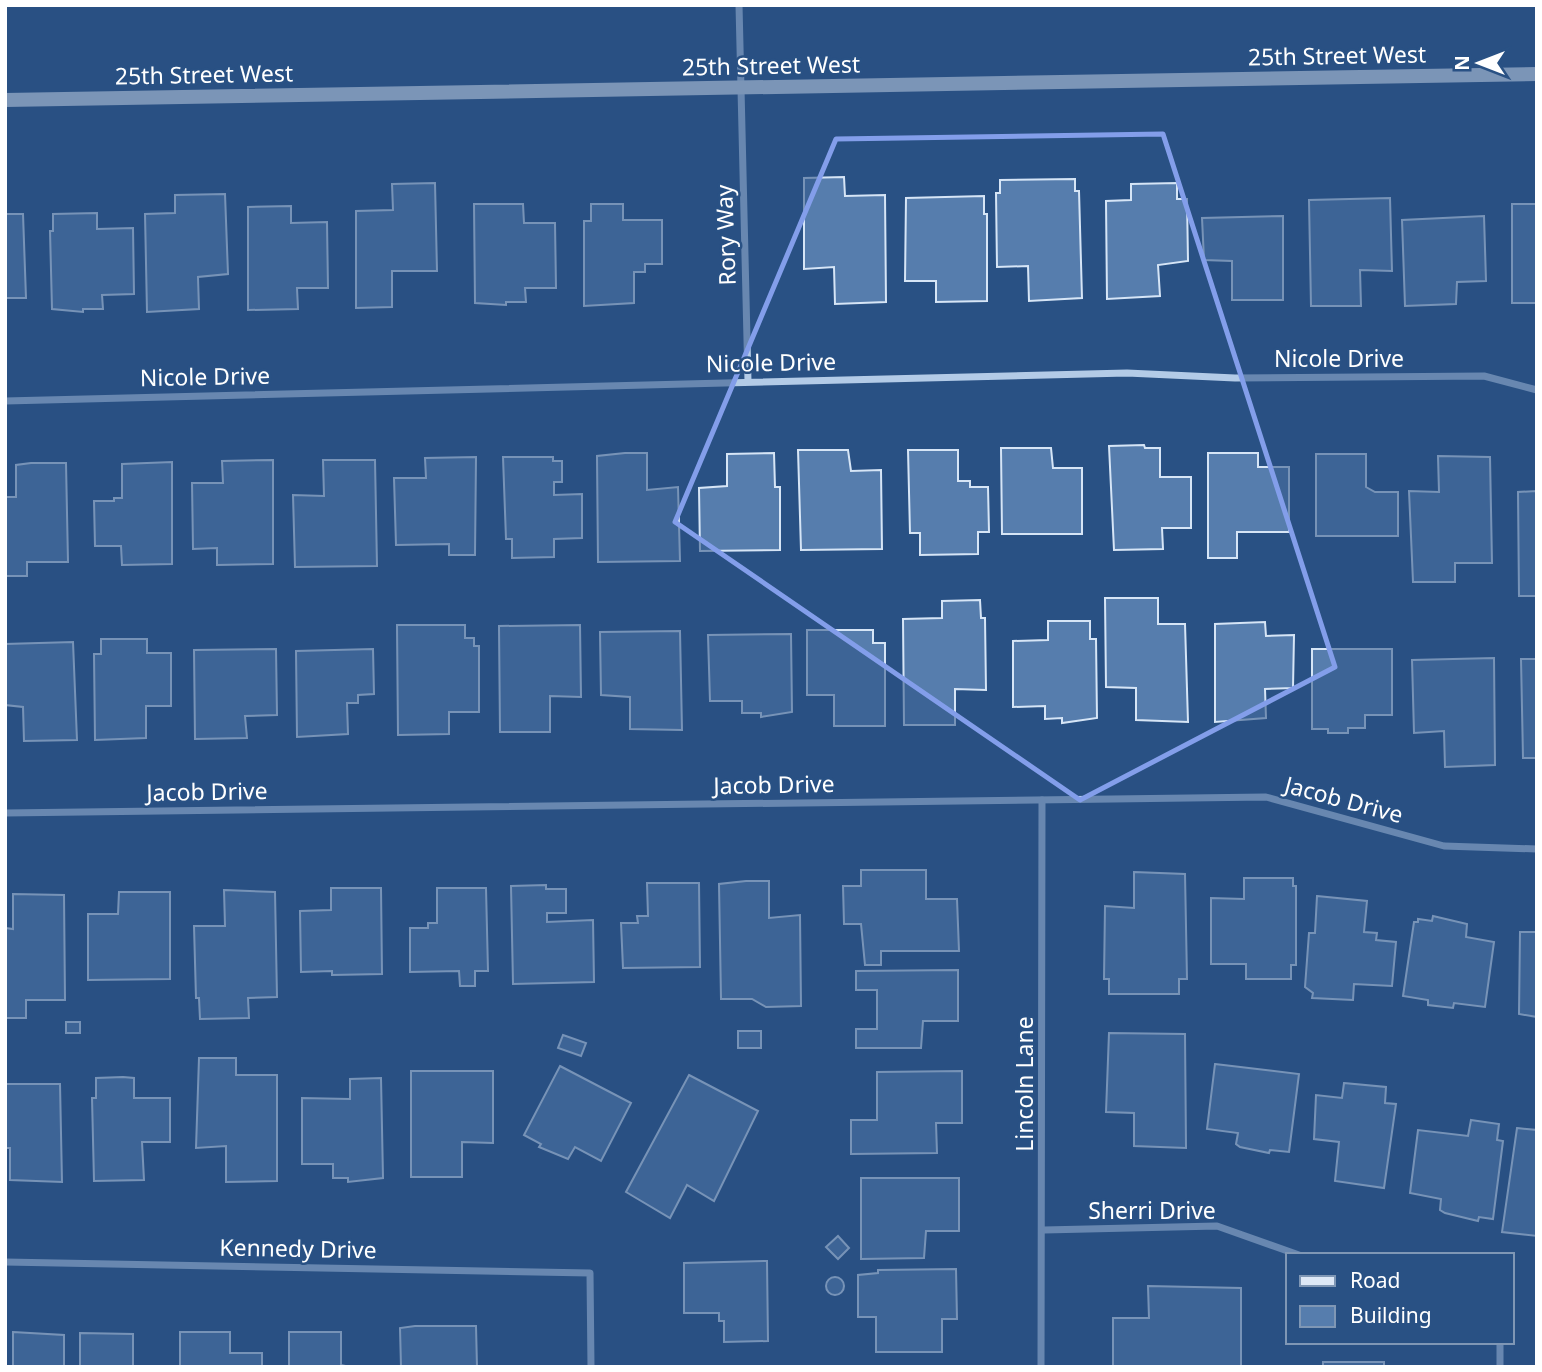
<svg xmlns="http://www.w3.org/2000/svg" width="1542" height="1372" font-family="'Noto Sans',sans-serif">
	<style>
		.building { fill: #567dad; stroke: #d6e5f6; stroke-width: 2 }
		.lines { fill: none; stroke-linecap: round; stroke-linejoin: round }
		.minor { stroke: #b3cbe7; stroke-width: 7 }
		.secondary { stroke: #dde8f6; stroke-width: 14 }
		.marked { fill: none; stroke: #839eea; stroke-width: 5; stroke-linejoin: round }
		.labels { text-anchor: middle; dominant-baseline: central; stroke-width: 5; stroke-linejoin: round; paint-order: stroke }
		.street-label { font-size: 23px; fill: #fff; stroke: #295184 }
	</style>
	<rect width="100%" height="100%" fill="#295184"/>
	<g class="building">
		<path d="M 844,177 L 845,196 L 885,195 L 886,302 L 835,304 L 834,267 L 804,269 L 804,178 Z"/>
		<path d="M 1075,179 L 1075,191 L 1079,191 L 1082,298 L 1029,301 L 1028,266 L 997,267 L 996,193 L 1000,193 L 1000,180 Z"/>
		<path d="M 435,183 L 437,271 L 392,271 L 392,307 L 356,308 L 356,211 L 393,210 L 392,184 Z"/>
		<path d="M 1177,183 L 1177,199 L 1187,199 L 1188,261 L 1158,265 L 1160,296 L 1107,299 L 1106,201 L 1131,200 L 1131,184 Z"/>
		<path d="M 225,194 L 228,274 L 198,277 L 199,309 L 147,312 L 145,214 L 175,213 L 175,195 Z"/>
		<path d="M 984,196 L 984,214 L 987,214 L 987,301 L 936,302 L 936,281 L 905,281 L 906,198 Z"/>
		<path d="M 1390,198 L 1392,271 L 1360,270 L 1361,306 L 1311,306 L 1309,200 Z"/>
		<path d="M 474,204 L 523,204 L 524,223 L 555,223 L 556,288 L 525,288 L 526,302 L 506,302 L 506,305 L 475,303 Z"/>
		<path d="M 591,204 L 623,204 L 623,220 L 662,220 L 662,264 L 645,264 L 645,272 L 634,272 L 634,303 L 584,306 L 584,221 L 591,221 Z"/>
		<rect x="1512" y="204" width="25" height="99"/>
		<path d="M 291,206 L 291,223 L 327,222 L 328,288 L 297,288 L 298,309 L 248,310 L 248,207 Z"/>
		<path d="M 97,213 L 97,229 L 133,228 L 134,294 L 102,295 L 103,309 L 83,309 L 83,312 L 52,309 L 50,231 L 53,231 L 53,214 Z"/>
		<path d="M 5,214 L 23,214 L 26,298 L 5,298 Z"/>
		<path d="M 1283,216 L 1283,300 L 1232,300 L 1232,261 L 1204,260 L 1202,218 Z"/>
		<path d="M 1484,216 L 1486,281 L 1457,282 L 1456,304 L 1405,306 L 1402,220 Z"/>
		<path d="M 1144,445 L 1145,448 L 1160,448 L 1160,477 L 1191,477 L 1191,528 L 1162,528 L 1163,549 L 1114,550 L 1109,446 Z"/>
		<path d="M 1001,448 L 1051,448 L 1053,468 L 1082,468 L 1082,534 L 1002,534 Z"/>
		<path d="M 798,450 L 848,450 L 851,471 L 881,470 L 882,549 L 801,550 Z"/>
		<path d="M 908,450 L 958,450 L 958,481 L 970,481 L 970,487 L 988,487 L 989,532 L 978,532 L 978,554 L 920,555 L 920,533 L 910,533 Z"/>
		<path d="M 625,453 L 647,453 L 647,490 L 678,487 L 680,561 L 598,562 L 597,456 Z"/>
		<path d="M 774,453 L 775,487 L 780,487 L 780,550 L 700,551 L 699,488 L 727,486 L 727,454 Z"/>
		<path d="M 1208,453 L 1258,453 L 1258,467 L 1289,467 L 1289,532 L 1237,532 L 1237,558 L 1208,558 Z"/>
		<path d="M 1316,454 L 1366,454 L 1366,487 L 1375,492 L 1398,492 L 1398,536 L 1316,536 Z"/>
		<path d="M 1438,456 L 1490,457 L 1492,563 L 1455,563 L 1455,582 L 1413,582 L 1409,491 L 1439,492 Z"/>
		<path d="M 476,457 L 475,555 L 449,555 L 449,544 L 396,545 L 394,478 L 426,478 L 425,458 Z"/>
		<path d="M 503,457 L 553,457 L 553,461 L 562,461 L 562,482 L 554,482 L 554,495 L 582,494 L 582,538 L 554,539 L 554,557 L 512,558 L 512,539 L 506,539 Z"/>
		<path d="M 273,460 L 273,564 L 217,565 L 217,548 L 193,549 L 192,483 L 223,483 L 222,461 Z"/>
		<path d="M 323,460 L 375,460 L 377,566 L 295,567 L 293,495 L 324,496 Z"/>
		<path d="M 172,462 L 172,564 L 122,565 L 121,546 L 95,546 L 94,501 L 114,501 L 114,498 L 122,498 L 122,464 Z"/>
		<path d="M 31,463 L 66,463 L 68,562 L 27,562 L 27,576 L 5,576 L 5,497 L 16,497 L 16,465 Z"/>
		<path d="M 1537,491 L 1537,596 L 1519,596 L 1518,492 Z"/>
		<path d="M 1105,598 L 1158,598 L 1158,624 L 1185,624 L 1188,722 L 1136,720 L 1136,688 L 1106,687 Z"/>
		<path d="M 980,600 L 981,618 L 985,618 L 986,690 L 955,689 L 955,725 L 904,725 L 903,619 L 942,618 L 942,601 Z"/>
		<path d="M 1048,621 L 1090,621 L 1090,639 L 1096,639 L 1097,718 L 1062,723 L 1062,718 L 1045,719 L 1045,706 L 1013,707 L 1013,641 L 1048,640 Z"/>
		<path d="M 1265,622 L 1266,636 L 1294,635 L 1293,688 L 1265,689 L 1266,718 L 1215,722 L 1215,624 Z"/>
		<path d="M 397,625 L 465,625 L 465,638 L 474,638 L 474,646 L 479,646 L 479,712 L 449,712 L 449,734 L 398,735 Z"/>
		<path d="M 580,625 L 581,697 L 550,696 L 550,732 L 500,732 L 499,626 Z"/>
		<path d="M 807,630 L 873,630 L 873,643 L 885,643 L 885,726 L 834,726 L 834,695 L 807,695 Z"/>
		<path d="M 680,631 L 682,730 L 630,729 L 630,697 L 601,695 L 600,632 Z"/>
		<path d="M 791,634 L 792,712 L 761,717 L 761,713 L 742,713 L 742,701 L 710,701 L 708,635 Z"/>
		<path d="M 101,639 L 147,639 L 147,653 L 171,653 L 171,706 L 146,706 L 146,738 L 95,740 L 94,654 L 101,654 Z"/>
		<path d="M 73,642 L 77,740 L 24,741 L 23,707 L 5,705 L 5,644 Z"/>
		<path d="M 276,649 L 277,715 L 245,716 L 247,738 L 195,739 L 194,650 Z"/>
		<path d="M 373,649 L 374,694 L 358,695 L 358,703 L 347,703 L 348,734 L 297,737 L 296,651 Z"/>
		<path d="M 1312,649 L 1392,649 L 1392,715 L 1365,715 L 1365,728 L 1348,728 L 1348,733 L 1328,733 L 1328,729 L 1312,729 Z"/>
		<path d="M 1494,658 L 1495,765 L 1445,767 L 1444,731 L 1414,733 L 1412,660 Z"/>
		<path d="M 1521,659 L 1537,659 L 1537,758 L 1523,758 Z"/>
		<path d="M 861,870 L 926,870 L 926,899 L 957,899 L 959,951 L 881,951 L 881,965 L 865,965 L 861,924 L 844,924 L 843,886 L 861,886 Z"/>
		<path d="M 1134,872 L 1185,874 L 1187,979 L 1179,979 L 1179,994 L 1109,994 L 1109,979 L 1104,979 L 1105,906 L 1134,908 Z"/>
		<path d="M 1244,878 L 1293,878 L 1293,886 L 1296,886 L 1296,965 L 1291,965 L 1291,979 L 1246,979 L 1246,964 L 1211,964 L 1211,898 L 1244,899 Z"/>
		<path d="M 746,881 L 769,881 L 769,918 L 800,915 L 801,1006 L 766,1007 L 752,999 L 721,999 L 719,884 Z"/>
		<path d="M 647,883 L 699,883 L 700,967 L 623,968 L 621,923 L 638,923 L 637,916 L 648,916 Z"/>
		<path d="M 546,885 L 546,889 L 566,889 L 566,913 L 547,913 L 547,922 L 593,920 L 594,982 L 513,984 L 511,886 Z"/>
		<path d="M 331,888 L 381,888 L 382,974 L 332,975 L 332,971 L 301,972 L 300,911 L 331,910 Z"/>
		<path d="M 437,888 L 486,888 L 488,971 L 475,971 L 475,986 L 460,986 L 459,971 L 410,972 L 410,928 L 428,928 L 428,923 L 437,923 Z"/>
		<path d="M 224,890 L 275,892 L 277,997 L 248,998 L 249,1018 L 200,1019 L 199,998 L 196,998 L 194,926 L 225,926 Z"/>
		<path d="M 119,892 L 170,892 L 170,979 L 88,980 L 88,914 L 118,914 Z"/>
		<path d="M 13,894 L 64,895 L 65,1000 L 26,1000 L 26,1018 L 5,1018 L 5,928 L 13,929 Z"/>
		<path d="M 1317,896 L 1367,901 L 1364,932 L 1377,933 L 1376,940 L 1396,942 L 1392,986 L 1354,984 L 1353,1000 L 1312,998 L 1313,993 L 1305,987 L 1309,933 L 1315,933 Z"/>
		<path d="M 1433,916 L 1467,924 L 1466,937 L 1494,942 L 1485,1007 L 1454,1003 L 1453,1008 L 1428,1005 L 1428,1000 L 1403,996 L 1414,922 L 1418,922 L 1418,919 L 1432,921 Z"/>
		<path d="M 1520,932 L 1537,932 L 1537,1017 L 1519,1014 Z"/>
		<path d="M 958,970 L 958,1021 L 923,1021 L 921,1048 L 856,1048 L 856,1029 L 877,1029 L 877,990 L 856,990 L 856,971 Z"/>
		<rect x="66" y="1022" width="14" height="11"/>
		<rect x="738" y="1031" width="23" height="17"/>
		<path d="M 1109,1033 L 1185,1034 L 1186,1148 L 1134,1146 L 1134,1113 L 1106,1112 Z"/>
		<path d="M 563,1035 L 586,1043 L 581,1056 L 558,1048 Z"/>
		<path d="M 199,1058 L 236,1058 L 236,1075 L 277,1075 L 277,1181 L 226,1182 L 226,1146 L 196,1148 Z"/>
		<path d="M 1215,1064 L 1299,1074 L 1289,1152 L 1270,1150 L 1269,1153 L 1240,1147 L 1236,1144 L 1238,1133 L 1207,1129 Z"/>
		<path d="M 560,1066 L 631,1103 L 601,1161 L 575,1147 L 568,1159 L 539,1147 L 541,1144 L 524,1135 Z"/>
		<path d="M 411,1071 L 493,1071 L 493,1143 L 462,1142 L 462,1177 L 411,1177 Z"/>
		<path d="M 962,1071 L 962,1123 L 936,1123 L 937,1153 L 851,1154 L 851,1120 L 877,1120 L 877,1072 Z"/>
		<path d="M 689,1075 L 758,1111 L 714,1201 L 687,1185 L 670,1218 L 626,1192 Z"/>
		<path d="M 123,1077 L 134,1078 L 134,1098 L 170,1098 L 170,1142 L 142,1142 L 144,1180 L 94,1181 L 92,1098 L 96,1098 L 96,1078 Z"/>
		<path d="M 381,1078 L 383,1178 L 348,1182 L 348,1178 L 333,1178 L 333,1164 L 302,1164 L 302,1098 L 350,1099 L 350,1079 Z"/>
		<path d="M 1344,1083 L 1386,1087 L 1385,1103 L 1396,1104 L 1384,1188 L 1335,1181 L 1339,1142 L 1314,1139 L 1316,1095 L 1342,1098 Z"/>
		<path d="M 5,1084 L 60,1084 L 62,1182 L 10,1180 L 10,1148 L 5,1148 Z"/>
		<path d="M 1471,1120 L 1499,1124 L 1497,1140 L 1503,1141 L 1493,1219 L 1479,1217 L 1478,1221 L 1445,1213 L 1440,1210 L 1441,1199 L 1410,1193 L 1418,1130 L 1468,1136 Z"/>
		<path d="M 1517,1128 L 1537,1130 L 1537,1236 L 1502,1232 Z"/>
		<path d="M 861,1178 L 959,1178 L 959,1231 L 926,1231 L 924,1258 L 861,1259 Z"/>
		<path d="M 838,1236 L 849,1248 L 838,1259 L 826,1247 Z"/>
		<path d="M 767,1261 L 768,1341 L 724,1342 L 724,1321 L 719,1321 L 719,1313 L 684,1313 L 684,1263 Z"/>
		<path d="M 956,1269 L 957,1319 L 942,1319 L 942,1352 L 876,1352 L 876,1317 L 858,1317 L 858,1275 L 878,1273 L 878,1270 Z"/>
		<circle cx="835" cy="1286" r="9"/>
		<path d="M 1148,1286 L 1241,1288 L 1241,1366 L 1113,1367 L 1113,1318 L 1149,1318 Z"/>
		<path d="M 415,1326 L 476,1326 L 477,1367 L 401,1367 L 400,1328 Z"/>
		<path d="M 13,1332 L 64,1335 L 64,1367 L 13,1367 Z"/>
		<path d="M 180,1332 L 230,1332 L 230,1353 L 262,1353 L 262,1367 L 180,1367 Z"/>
		<path d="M 289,1332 L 341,1332 L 341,1365 L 350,1367 L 289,1367 Z"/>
		<path d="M 80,1333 L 133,1334 L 133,1366 L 148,1367 L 80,1367 Z"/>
		<rect x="1323" y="1362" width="61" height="5"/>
	</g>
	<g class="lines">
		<g class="minor">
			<path d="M 739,5 L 748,381"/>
			<path d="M 5,401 L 1127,373 L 1235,378 L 1484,376 L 1537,390"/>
			<path d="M 5,813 L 1266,797 L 1444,846 L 1537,849"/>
			<path d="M 1044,1230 L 1217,1226 L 1299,1255"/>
			<path d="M 5,1262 L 590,1273 L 591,1367"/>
			<path d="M 1500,1342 L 1500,1367"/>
			<path d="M 1041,1367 L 1042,800"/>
		</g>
		<path class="secondary" d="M 5,100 L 1537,74"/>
	</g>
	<path d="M0 0H1542V1372H0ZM 1163,134 L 1335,667 L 1080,800 L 675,522 L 836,139 Z" fill="#295184" fill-opacity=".55" fill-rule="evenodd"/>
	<path class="marked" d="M 1163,134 L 1335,667 L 1080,800 L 675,522 L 836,139 Z"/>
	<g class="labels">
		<g class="street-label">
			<text transform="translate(1337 55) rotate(-1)">25th Street West</text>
			<text transform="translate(771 65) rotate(-1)">25th Street West</text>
			<text transform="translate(204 74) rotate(-1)">25th Street West</text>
			<text transform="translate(725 235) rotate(-92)">Rory Way</text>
			<text x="1339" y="358">Nicole Drive</text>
			<text transform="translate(771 362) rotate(-1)">Nicole Drive</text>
			<text transform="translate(205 376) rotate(-1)">Nicole Drive</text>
			<text transform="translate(774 784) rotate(-1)">Jacob Drive</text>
			<text transform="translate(207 791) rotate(-1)">Jacob Drive</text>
			<text transform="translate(1344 799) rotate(15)">Jacob Drive</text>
			<text transform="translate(1024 1084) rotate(-90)">Lincoln Lane</text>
			<text x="1152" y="1210">Sherri Drive</text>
			<text transform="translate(298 1248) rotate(1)">Kennedy Drive</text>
		</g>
	</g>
	<rect width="1542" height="1372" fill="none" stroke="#ffffff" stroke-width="14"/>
	<rect x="1286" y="1253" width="228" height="91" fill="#295184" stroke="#7f97b5" stroke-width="2"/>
	<rect x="1300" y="1276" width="35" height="10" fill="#dde8f6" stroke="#7f97b5" stroke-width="2"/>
	<text x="1350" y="1288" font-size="21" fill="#ffffff">Road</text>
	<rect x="1300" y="1306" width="35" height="21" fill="#567dad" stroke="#7f97b5" stroke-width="2"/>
	<text x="1350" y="1323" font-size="21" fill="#ffffff">Building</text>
	<g transform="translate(1479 63) rotate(270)" stroke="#295184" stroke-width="5" paint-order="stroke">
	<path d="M0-5L12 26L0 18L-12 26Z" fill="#ffffff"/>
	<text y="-10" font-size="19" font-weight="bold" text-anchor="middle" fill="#ffffff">N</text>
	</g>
</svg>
